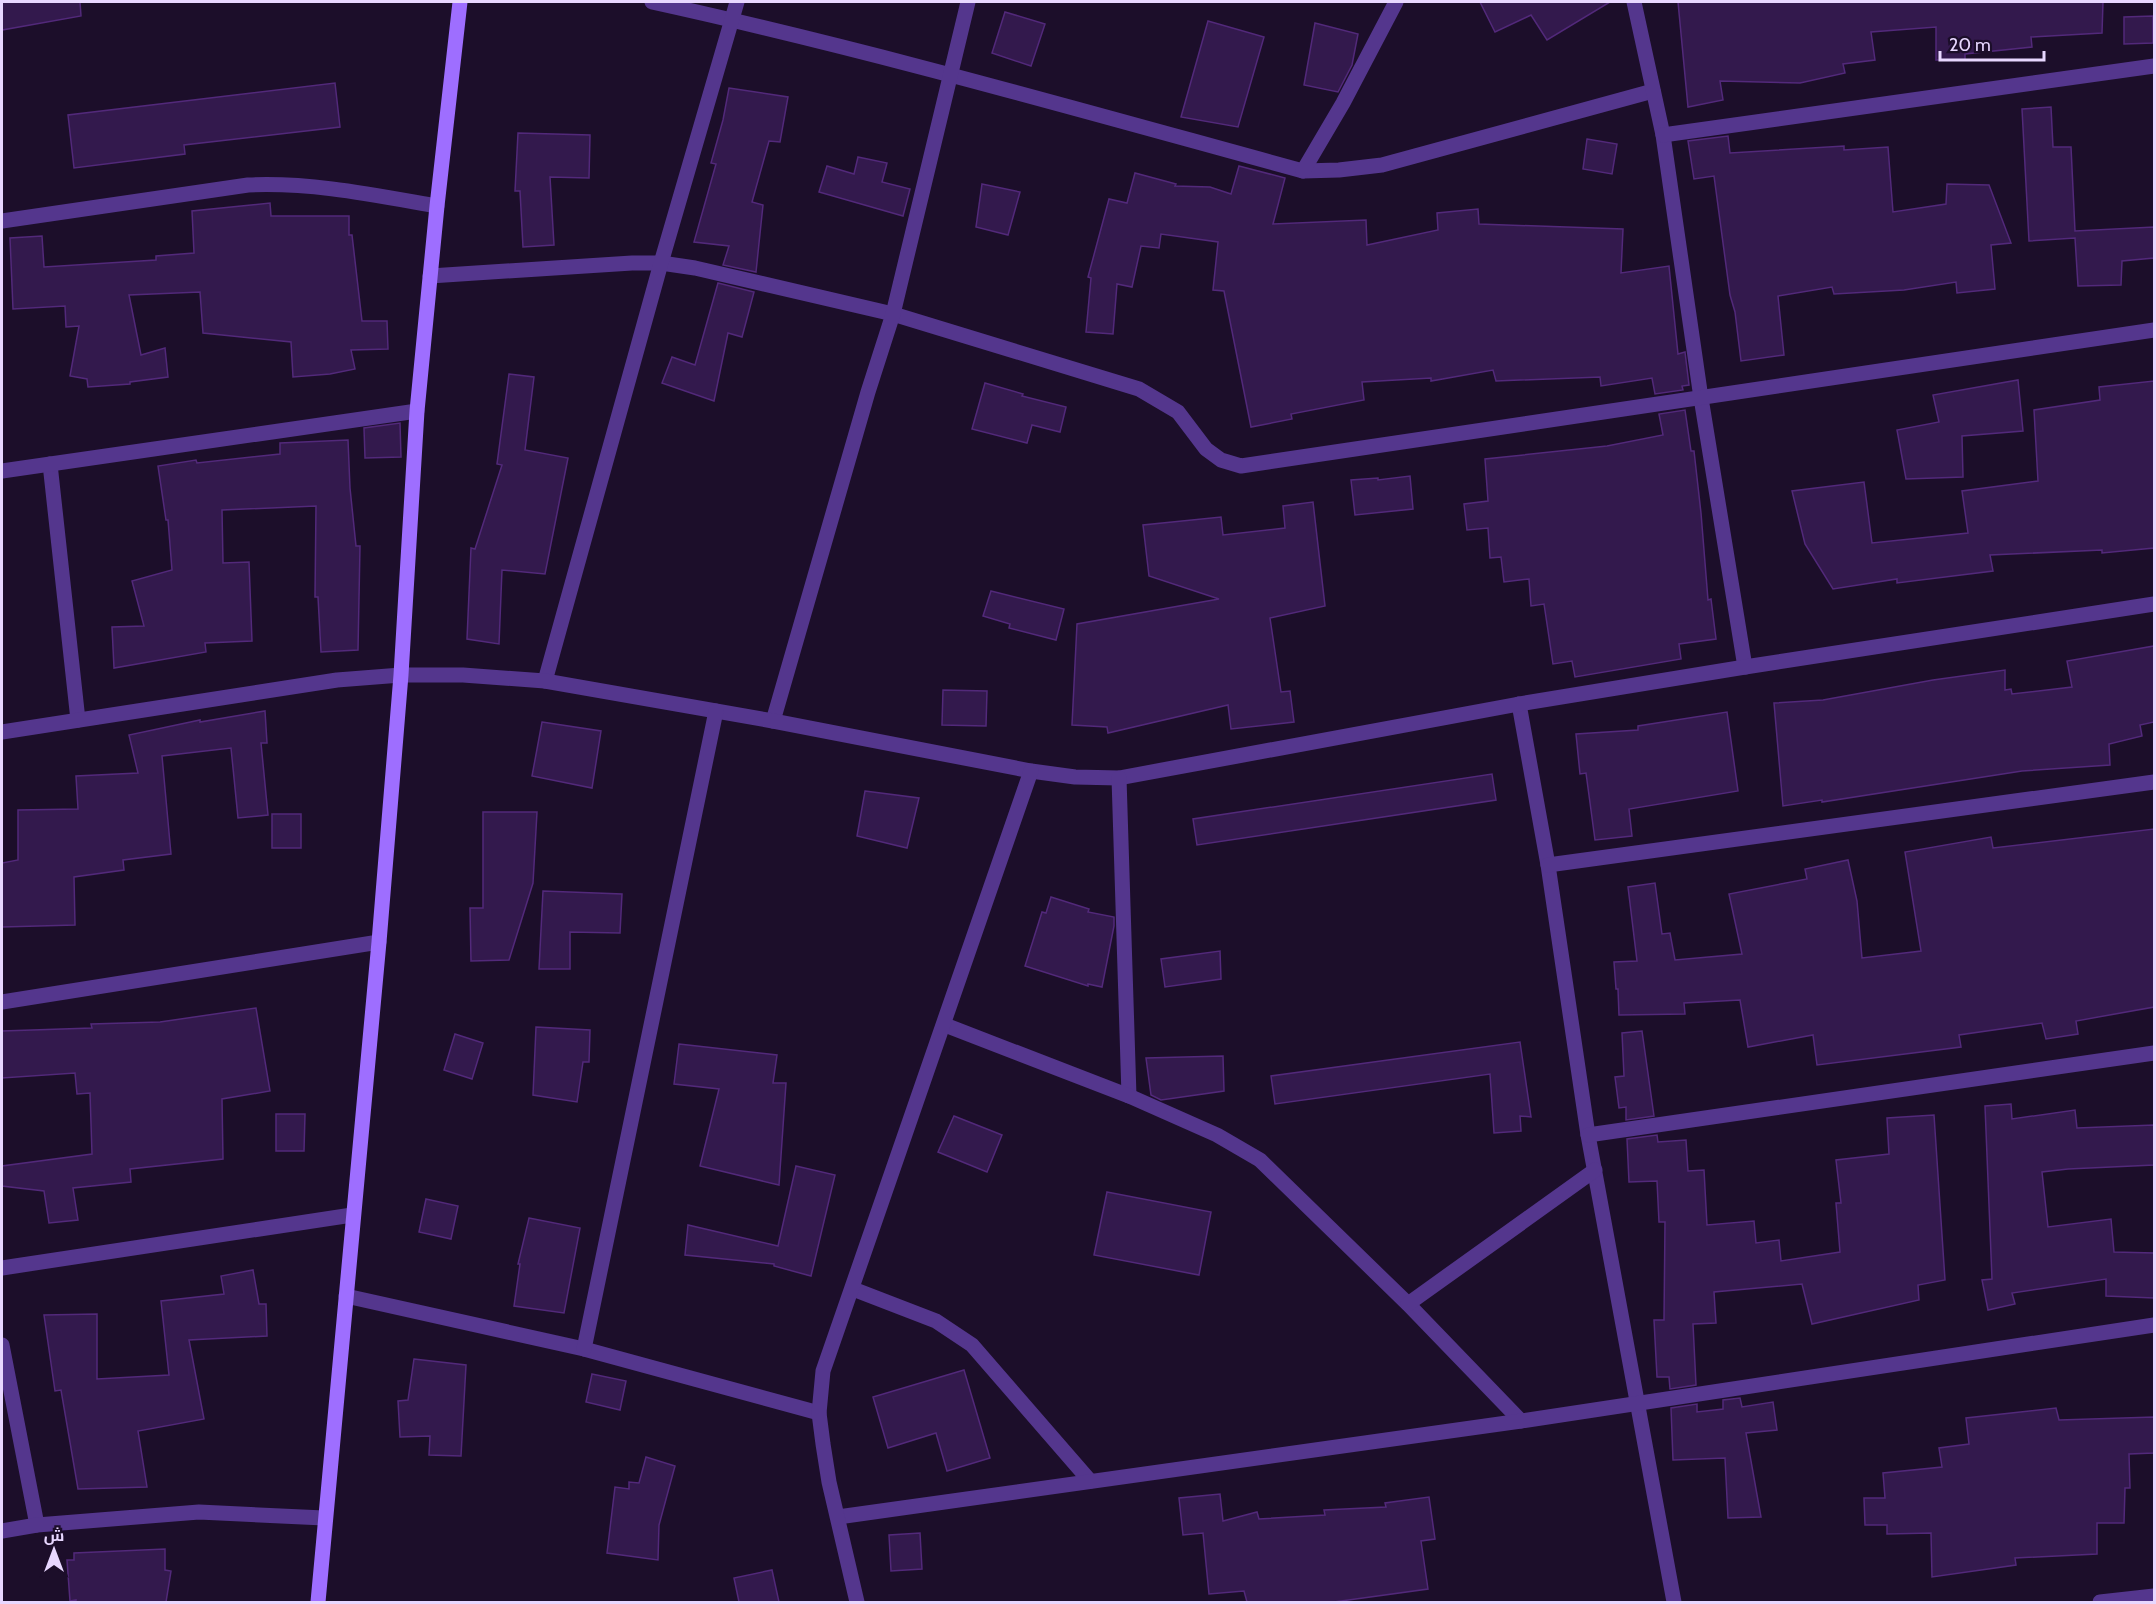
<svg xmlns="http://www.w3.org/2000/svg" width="2156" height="1604" font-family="Cabin,Cairo,sans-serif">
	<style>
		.building { fill: #33194d; stroke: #52297a; stroke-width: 1.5 }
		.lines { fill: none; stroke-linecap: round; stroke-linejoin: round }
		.street { stroke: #54368d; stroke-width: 15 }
		.secondary { stroke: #9e6eff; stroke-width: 15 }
	</style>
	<rect width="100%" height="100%" fill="#1c0e2a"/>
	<g class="building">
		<path d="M 2,2 L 80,2 L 81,16 L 2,30 Z"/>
		<path d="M 1480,2 L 1610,2 L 1547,40 L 1531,15 L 1495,32 Z"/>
		<path d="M 1678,2 L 2103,2 L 2102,33 L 2031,37 L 2032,47 L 1965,54 L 1965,60 L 1936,60 L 1936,27 L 1871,32 L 1875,60 L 1843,64 L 1845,73 L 1800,83 L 1720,81 L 1723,100 L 1688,107 Z"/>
		<path d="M 1005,12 L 1045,24 L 1031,66 L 992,53 Z"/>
		<path d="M 2153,16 L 2153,43 L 2124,44 L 2124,17 Z"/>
		<path d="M 1208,21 L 1264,37 L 1238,127 L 1181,117 Z"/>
		<path d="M 1315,23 L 1358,34 L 1352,65 L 1338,92 L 1304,85 Z"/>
		<path d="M 335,83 L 340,127 L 184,145 L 185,154 L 74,168 L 68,115 Z"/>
		<path d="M 729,88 L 788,97 L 780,142 L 769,141 L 752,202 L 763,205 L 756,272 L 723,265 L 729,246 L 694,242 L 716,164 L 711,163 L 723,120 Z"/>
		<path d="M 2051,107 L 2053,147 L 2071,147 L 2075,231 L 2154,227 L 2154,258 L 2122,261 L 2121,285 L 2078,286 L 2075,238 L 2029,241 L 2022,109 Z"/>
		<path d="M 518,133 L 590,135 L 589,178 L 550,177 L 554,245 L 523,247 L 520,191 L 515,191 Z"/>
		<path d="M 1728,136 L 1730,153 L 1844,146 L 1844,150 L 1888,147 L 1893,212 L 1946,204 L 1947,184 L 1989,185 L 2011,243 L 1991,245 L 1995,289 L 1957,293 L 1956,282 L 1904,290 L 1834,294 L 1832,287 L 1778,296 L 1784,355 L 1741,361 L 1735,312 L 1730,295 L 1714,176 L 1694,179 L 1688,141 Z"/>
		<path d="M 1587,139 L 1617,144 L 1612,174 L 1583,169 Z"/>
		<path d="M 858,157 L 887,163 L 882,182 L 910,189 L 903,216 L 819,192 L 827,166 L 854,174 Z"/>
		<path d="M 1239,166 L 1285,178 L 1273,224 L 1366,220 L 1367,245 L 1438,230 L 1437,213 L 1478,209 L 1479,224 L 1623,229 L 1621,273 L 1669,266 L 1678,354 L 1685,352 L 1689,385 L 1682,386 L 1683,390 L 1655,394 L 1652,378 L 1601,386 L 1600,377 L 1496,381 L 1493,370 L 1431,381 L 1431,378 L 1362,382 L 1364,400 L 1291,414 L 1292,419 L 1251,427 L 1224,291 L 1213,290 L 1218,242 L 1161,234 L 1159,248 L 1141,246 L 1132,287 L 1117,284 L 1113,334 L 1086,332 L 1091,278 L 1088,277 L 1109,199 L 1127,203 L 1135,173 L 1176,184 L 1175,186 L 1210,187 L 1231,194 Z"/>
		<path d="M 982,184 L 1020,192 L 1008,235 L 976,227 Z"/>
		<path d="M 270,203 L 271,216 L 349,216 L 349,235 L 352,235 L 362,321 L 387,321 L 388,349 L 351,350 L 355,369 L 330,374 L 293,377 L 291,342 L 203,333 L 200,292 L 129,295 L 141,355 L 165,348 L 168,377 L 130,382 L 130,384 L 88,387 L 87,379 L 70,376 L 79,326 L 66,327 L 65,306 L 13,309 L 10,238 L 42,236 L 44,267 L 156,260 L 156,256 L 194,253 L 192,211 Z"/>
		<path d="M 718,283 L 754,292 L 742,337 L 728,333 L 714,401 L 662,383 L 672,357 L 695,365 Z"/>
		<path d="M 509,374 L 534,377 L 525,450 L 568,458 L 545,574 L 502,570 L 499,644 L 467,639 L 471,548 L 475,549 L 502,465 L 497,464 Z"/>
		<path d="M 2018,380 L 2023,431 L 1962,436 L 1963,477 L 1906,479 L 1897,430 L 1939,422 L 1933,395 Z"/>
		<path d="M 2154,381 L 2154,548 L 2102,553 L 2102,550 L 1990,555 L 1993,571 L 1897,583 L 1897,579 L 1833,589 L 1805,544 L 1792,491 L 1864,482 L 1872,543 L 1968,533 L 1962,491 L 2038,481 L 2034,410 L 2100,400 L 2099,387 Z"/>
		<path d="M 985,383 L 1023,394 L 1022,396 L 1066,407 L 1060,432 L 1032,425 L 1027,443 L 972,429 Z"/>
		<path d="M 1685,410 L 1691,451 L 1694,451 L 1701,513 L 1708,600 L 1711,599 L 1716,639 L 1679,644 L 1681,659 L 1575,677 L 1572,661 L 1553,664 L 1544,604 L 1531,606 L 1529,579 L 1504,582 L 1501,557 L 1490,558 L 1488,528 L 1467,530 L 1464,504 L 1488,501 L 1485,459 L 1607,446 L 1663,435 L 1659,414 Z"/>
		<path d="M 400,423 L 401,457 L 365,458 L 364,428 Z"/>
		<path d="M 348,440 L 350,488 L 356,546 L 360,546 L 358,650 L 321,652 L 318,597 L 315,597 L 316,506 L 222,510 L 223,563 L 249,562 L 252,641 L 205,643 L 206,652 L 114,668 L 112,627 L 144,626 L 132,581 L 172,570 L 168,520 L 166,520 L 158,466 L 196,460 L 197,463 L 280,454 L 280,443 Z"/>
		<path d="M 1410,476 L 1413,509 L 1355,515 L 1351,480 L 1378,478 L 1378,480 Z"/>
		<path d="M 1313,502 L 1325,606 L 1270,618 L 1281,692 L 1290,691 L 1294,722 L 1231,729 L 1228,705 L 1108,733 L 1107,727 L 1072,725 L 1077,624 L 1219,599 L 1149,576 L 1143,525 L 1221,517 L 1223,535 L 1285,528 L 1283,506 Z"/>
		<path d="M 991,591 L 1064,609 L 1056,640 L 1009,628 L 1010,624 L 983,616 Z"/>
		<path d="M 2154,646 L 2154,722 L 2140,725 L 2142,736 L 2109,744 L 2110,765 L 2022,771 L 1822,802 L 1822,800 L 1783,806 L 1774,703 L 1823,700 L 1933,680 L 2005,670 L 2005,690 L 2011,689 L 2012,694 L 2072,687 L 2067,661 Z"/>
		<path d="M 943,690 L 987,691 L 986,726 L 942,725 Z"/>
		<path d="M 265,711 L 267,743 L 261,743 L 268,815 L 238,818 L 231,748 L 162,756 L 171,854 L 123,860 L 124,870 L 74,877 L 75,925 L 2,927 L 2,863 L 18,860 L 18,810 L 78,809 L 76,776 L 138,773 L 129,735 L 200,720 L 200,722 Z"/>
		<path d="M 1727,712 L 1738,791 L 1629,809 L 1632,836 L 1595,840 L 1586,773 L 1580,774 L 1576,734 L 1638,730 L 1638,726 Z"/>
		<path d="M 542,722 L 601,731 L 592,788 L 532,776 Z"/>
		<path d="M 1492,774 L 1496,800 L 1197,845 L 1193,819 Z"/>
		<path d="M 865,791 L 919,798 L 907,848 L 857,836 Z"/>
		<path d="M 483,812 L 537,812 L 533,883 L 509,960 L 471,961 L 470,908 L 483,908 Z"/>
		<rect x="272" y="814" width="29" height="34"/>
		<path d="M 2154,829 L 2154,1007 L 2076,1021 L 2078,1034 L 2046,1039 L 2042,1023 L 1959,1035 L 1961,1047 L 1817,1065 L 1813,1035 L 1748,1047 L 1740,1000 L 1684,1003 L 1685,1014 L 1619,1015 L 1618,989 L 1616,989 L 1614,962 L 1637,961 L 1628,887 L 1655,883 L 1662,934 L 1670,933 L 1675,960 L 1742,954 L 1729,894 L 1807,879 L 1805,869 L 1848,860 L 1857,901 L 1862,958 L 1921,951 L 1905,852 L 1991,837 L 1993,848 Z"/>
		<path d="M 543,891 L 622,894 L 620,933 L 570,932 L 570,969 L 539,969 Z"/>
		<path d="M 1051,897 L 1089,909 L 1088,912 L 1114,917 L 1114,926 L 1102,987 L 1088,984 L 1088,986 L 1025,966 L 1042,912 L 1046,913 Z"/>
		<path d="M 1220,951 L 1221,979 L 1165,987 L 1161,959 Z"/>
		<path d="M 256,1008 L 270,1091 L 222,1099 L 223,1159 L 130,1169 L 131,1182 L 73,1188 L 78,1220 L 49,1223 L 44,1191 L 2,1186 L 2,1166 L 92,1154 L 90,1093 L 77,1094 L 75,1073 L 2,1078 L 2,1031 L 92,1028 L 91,1024 L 160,1022 Z"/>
		<path d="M 536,1027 L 590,1030 L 589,1062 L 583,1062 L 577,1102 L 533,1095 Z"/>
		<path d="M 1642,1031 L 1654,1116 L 1626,1120 L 1626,1107 L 1619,1108 L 1615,1077 L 1624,1076 L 1622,1033 Z"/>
		<path d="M 455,1034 L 483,1043 L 472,1079 L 444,1070 Z"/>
		<path d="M 1520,1042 L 1531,1117 L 1520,1116 L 1521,1131 L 1494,1133 L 1490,1074 L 1275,1104 L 1271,1076 Z"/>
		<path d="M 679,1044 L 777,1055 L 773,1083 L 786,1083 L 779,1185 L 700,1166 L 719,1089 L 674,1084 Z"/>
		<path d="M 1223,1056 L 1224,1091 L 1161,1100 L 1151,1095 L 1146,1058 Z"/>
		<path d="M 2011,1104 L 2012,1119 L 2075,1110 L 2077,1128 L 2154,1125 L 2154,1165 L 2068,1169 L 2042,1172 L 2048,1227 L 2111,1219 L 2114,1252 L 2154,1253 L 2154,1298 L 2106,1296 L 2106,1279 L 2012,1293 L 2015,1304 L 1988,1310 L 1982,1280 L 1992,1279 L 1985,1106 Z"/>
		<path d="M 276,1114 L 305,1114 L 304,1151 L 276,1151 Z"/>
		<path d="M 1934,1115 L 1945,1280 L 1918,1285 L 1919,1300 L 1812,1324 L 1802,1284 L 1714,1292 L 1716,1323 L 1693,1324 L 1696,1385 L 1670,1389 L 1669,1377 L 1657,1377 L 1654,1320 L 1664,1320 L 1665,1222 L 1659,1222 L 1657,1181 L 1629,1182 L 1627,1139 L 1657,1135 L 1658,1142 L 1686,1140 L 1688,1171 L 1704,1170 L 1707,1225 L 1754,1221 L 1756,1243 L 1779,1240 L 1781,1261 L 1840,1252 L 1836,1203 L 1841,1203 L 1836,1160 L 1889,1154 L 1887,1118 Z"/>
		<path d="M 954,1116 L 1002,1135 L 987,1172 L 938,1152 Z"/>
		<path d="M 796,1166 L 835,1175 L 811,1276 L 774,1266 L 774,1264 L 685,1255 L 688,1225 L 778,1246 Z"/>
		<path d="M 1107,1192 L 1211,1212 L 1199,1275 L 1094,1255 Z"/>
		<path d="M 426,1199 L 458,1206 L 451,1239 L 419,1232 Z"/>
		<path d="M 529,1218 L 580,1228 L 564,1313 L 514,1306 L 520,1264 L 518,1264 Z"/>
		<path d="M 253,1270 L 259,1304 L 266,1304 L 267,1336 L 189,1340 L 204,1419 L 138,1431 L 147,1487 L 78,1489 L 61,1390 L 55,1391 L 44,1315 L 97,1314 L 97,1379 L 169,1375 L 161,1301 L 224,1294 L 221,1276 Z"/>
		<path d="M 414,1359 L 466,1365 L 461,1456 L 429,1455 L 430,1436 L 400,1437 L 398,1401 L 408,1400 Z"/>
		<path d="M 964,1370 L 990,1458 L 947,1471 L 936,1433 L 888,1448 L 873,1397 Z"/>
		<path d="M 592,1374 L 626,1381 L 620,1410 L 586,1402 Z"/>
		<path d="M 1740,1398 L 1742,1407 L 1773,1402 L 1777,1430 L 1746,1433 L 1761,1517 L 1728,1518 L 1725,1458 L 1673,1460 L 1671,1408 L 1697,1404 L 1697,1412 L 1723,1409 L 1723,1400 Z"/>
		<path d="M 2056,1408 L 2059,1420 L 2154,1417 L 2154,1453 L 2129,1454 L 2130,1488 L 2125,1488 L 2124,1523 L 2097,1523 L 2097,1554 L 2015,1558 L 2016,1565 L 1932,1577 L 1931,1533 L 1887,1534 L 1887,1525 L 1865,1525 L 1864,1498 L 1885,1498 L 1883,1473 L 1942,1467 L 1939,1448 L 1969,1444 L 1966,1418 Z"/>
		<path d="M 646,1457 L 675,1466 L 659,1525 L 658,1560 L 607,1553 L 615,1487 L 629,1489 L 629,1482 L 639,1483 Z"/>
		<path d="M 1220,1494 L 1223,1521 L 1257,1512 L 1259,1519 L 1325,1515 L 1324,1510 L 1386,1507 L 1385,1503 L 1429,1497 L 1435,1539 L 1421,1541 L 1428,1589 L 1334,1602 L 1247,1602 L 1244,1591 L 1209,1594 L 1203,1533 L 1183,1535 L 1179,1498 Z"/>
		<path d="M 920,1533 L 922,1569 L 891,1571 L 889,1535 Z"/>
		<path d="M 165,1549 L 165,1570 L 171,1571 L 166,1602 L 76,1602 L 76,1600 L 70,1601 L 67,1560 L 74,1560 L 74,1553 Z"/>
		<path d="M 772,1570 L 779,1602 L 739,1602 L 734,1578 Z"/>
	</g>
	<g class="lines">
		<g class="street">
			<path d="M 652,2 C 871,50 1087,112 1303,171 L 1339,170 L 1382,165 L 1653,91"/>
			<path d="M 1634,2 L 1663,135 L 1701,398 L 1745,667"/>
			<path d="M 1663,135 L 2154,66"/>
			<path d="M 1303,171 L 1343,103 L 1396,2"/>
			<path d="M 2,221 L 248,185 C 312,182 374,195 437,206"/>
			<path d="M 430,276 L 632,263 L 661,263 L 695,268 L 893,314 L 1139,389 L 1178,412 L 1206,449 L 1221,460 L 1241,466 L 2154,330"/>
			<path d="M 50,464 L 78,720"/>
			<path d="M 2,471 L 417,411"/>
			<path d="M 545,681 L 661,263 L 737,2"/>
			<path d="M 1519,704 L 1548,865 L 1588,1135 L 1674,1602"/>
			<path d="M 773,721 L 868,392 L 893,314 L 968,2"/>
			<path d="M 2,732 L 337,680 L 401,675 L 463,675 L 545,681 L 773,721 L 1031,771 L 1075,777 L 1119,778 L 1519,704 L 1745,667 L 2154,604"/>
			<path d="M 1119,778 L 1129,1096"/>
			<path d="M 1548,865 L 2154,782"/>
			<path d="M 2,1002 L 379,942"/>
			<path d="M 945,1025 L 1129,1096 L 1217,1135 L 1260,1160 L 1408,1304 L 1521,1421"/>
			<path d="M 1588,1135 L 2154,1053"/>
			<path d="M 2,1268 L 352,1215"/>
			<path d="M 853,1289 L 936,1321 L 972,1345 L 1090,1481"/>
			<path d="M 346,1296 L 584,1349 L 819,1413"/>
			<path d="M 1408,1304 L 1595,1170"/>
			<path d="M 2,1345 L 37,1525"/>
			<path d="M 584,1349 L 716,711"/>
			<path d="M 838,1517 L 1521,1421 L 2154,1325"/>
			<path d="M 2,1531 L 37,1525 L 199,1512 L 324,1518"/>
			<path d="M 857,1602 L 829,1482 L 823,1444 L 819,1413 L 823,1371 L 1031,771"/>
			<path d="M 2100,1602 L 2154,1596"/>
		</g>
		<path class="secondary" d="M 318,1602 L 379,942 L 401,675 L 417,411 L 437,206 L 460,2"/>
	</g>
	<rect width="2156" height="1604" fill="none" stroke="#e8d7ff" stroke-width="6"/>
	<g transform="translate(54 1550)" stroke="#1c0e2a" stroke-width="4.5" paint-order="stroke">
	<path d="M0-4.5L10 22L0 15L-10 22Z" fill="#e8d7ff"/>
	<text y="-9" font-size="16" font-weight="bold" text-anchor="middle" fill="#e8d7ff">ش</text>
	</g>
	<path d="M1940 51v9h104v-9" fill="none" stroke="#e8d7ff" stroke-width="3"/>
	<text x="1949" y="51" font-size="18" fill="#e8d7ff" stroke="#1c0e2a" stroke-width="4.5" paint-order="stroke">20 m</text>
</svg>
